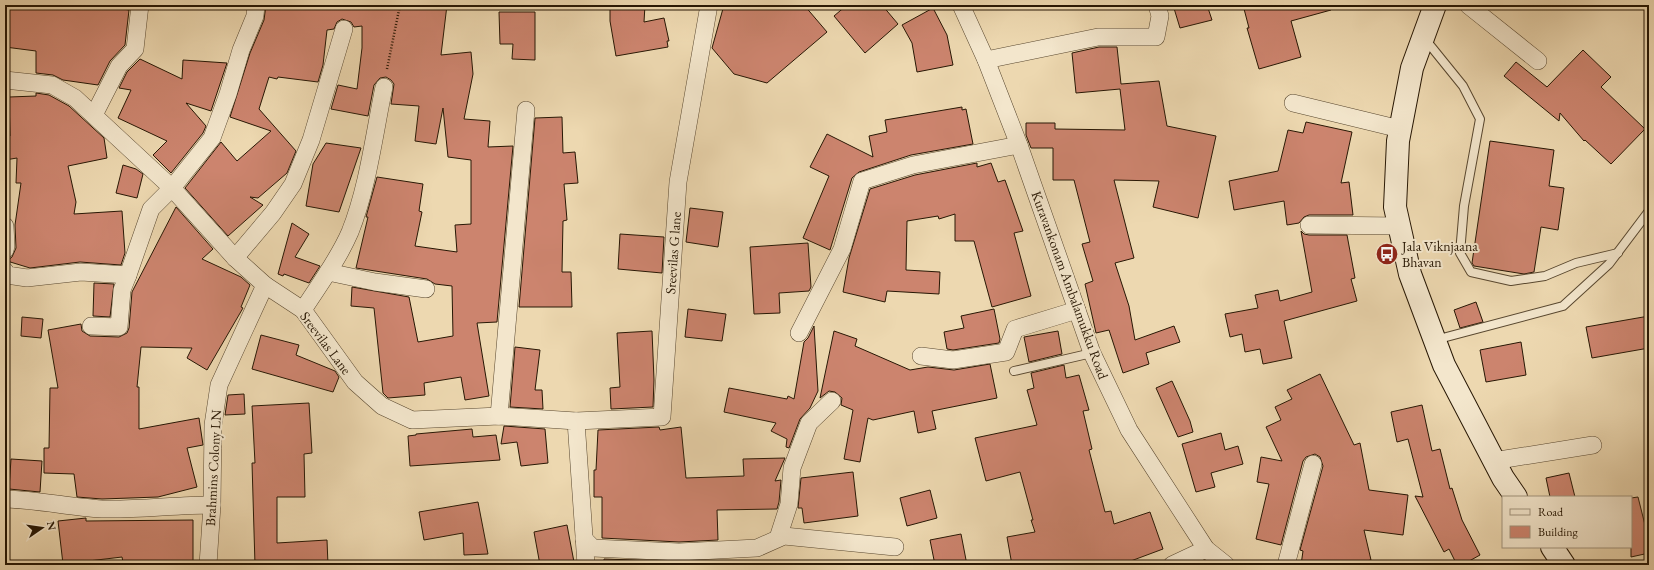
<svg xmlns="http://www.w3.org/2000/svg" width="1654" height="570" font-family="'EB Garamond',serif">
	<style>
		.building { fill: #cc846e; stroke: #271704 }
		.lines { fill: none; stroke-linecap: round; stroke-linejoin: round }
		.lane-casing { stroke: #58472f; stroke-width: 10 }
		.street-casing { stroke: #58472f; stroke-width: 18 }
		.secondary-casing { stroke: #271704; stroke-width: 24 }
		.path { stroke: #271704; stroke-width: 2.5; stroke-dasharray: 1 2; stroke-linecap: butt }
		.lane { stroke: #f3e6cc; stroke-width: 8 }
		.street { stroke: #f3e6cc; stroke-width: 17 }
		.secondary { stroke: #f3e6cc; stroke-width: 22 }
		.labels { text-anchor: middle; dominant-baseline: central; stroke-width: 4; stroke-linejoin: round; paint-order: stroke }
		.poi-label { font-size: 14px; fill: #271704; stroke: #f3e6cc; text-anchor: start }
		.street-label { font-size: 14px; fill: #271704; stroke: #f3e6cc }
	</style>
	<rect width="100%" height="100%" fill="#edd8b0"/>
	<filter id="stains"><feTurbulence type="fractalNoise" baseFrequency=".005" numOctaves="4"/><feColorMatrix values="0 0 0 0 .2 0 0 0 0 .09 0 0 0 0 .02 0 0 0 .5 -.17"/></filter>
	<radialGradient id="worn" r=".72"><stop offset=".6" stop-color="#630" stop-opacity="0"/><stop offset="1" stop-color="#630" stop-opacity=".3"/></radialGradient>
	<g class="building">
		<path d="M 5,5 L 99,5 L 129,10 L 125,45 L 110,61 L 98,85 L 63,80 L 53,75 L 36,73 L 36,51 L 5,47 Z"/>
		<path d="M 266,5 L 447,5 L 441,55 L 471,52 L 473,74 L 464,119 L 490,121 L 488,147 L 513,146 L 497,322 L 477,323 L 489,396 L 465,400 L 461,377 L 424,383 L 425,395 L 388,398 L 383,393 L 374,308 L 351,306 L 352,287 L 409,297 L 418,342 L 453,336 L 452,286 L 435,284 L 427,279 L 356,268 L 368,217 L 366,217 L 377,177 L 423,184 L 419,211 L 422,212 L 415,246 L 457,252 L 455,225 L 471,224 L 471,160 L 448,157 L 443,108 L 436,144 L 415,141 L 419,106 L 391,104 L 394,84 L 391,80 L 386,77 L 380,78 L 374,85 L 368,116 L 331,109 L 338,85 L 357,89 L 362,48 L 362,26 L 354,27 L 351,22 L 342,19 L 337,22 L 334,29 L 327,30 L 323,65 L 318,82 L 278,77 L 277,79 L 269,77 L 259,109 L 296,151 L 287,173 L 258,198 L 250,197 L 263,205 L 228,236 L 185,188 L 221,142 L 237,161 L 271,131 L 230,117 L 250,53 L 264,20 Z"/>
		<path d="M 610,5 L 645,5 L 644,22 L 664,18 L 669,41 L 667,41 L 668,47 L 616,56 L 610,21 Z"/>
		<path d="M 724,5 L 804,5 L 827,32 L 767,83 L 734,74 L 712,48 Z"/>
		<path d="M 847,5 L 882,5 L 898,24 L 865,53 L 834,16 Z"/>
		<path d="M 1173,5 L 1207,5 L 1212,20 L 1180,28 Z"/>
		<path d="M 1243,5 L 1331,5 L 1331,10 L 1291,21 L 1301,57 L 1259,69 L 1247,28 L 1249,28 Z"/>
		<path d="M 933,8 L 947,35 L 953,65 L 917,72 L 912,43 L 902,25 Z"/>
		<path d="M 499,12 L 535,12 L 535,60 L 512,59 L 513,44 L 500,44 Z"/>
		<path d="M 1099,47 L 1117,47 L 1121,84 L 1159,81 L 1167,126 L 1216,136 L 1198,218 L 1153,207 L 1159,181 L 1114,180 L 1134,258 L 1115,263 L 1129,306 L 1135,340 L 1174,326 L 1180,342 L 1146,353 L 1149,364 L 1123,373 L 1109,330 L 1096,333 L 1085,284 L 1093,281 L 1082,244 L 1090,242 L 1074,180 L 1053,180 L 1053,148 L 1031,148 L 1026,135 L 1026,123 L 1055,123 L 1055,129 L 1125,130 L 1120,89 L 1076,93 L 1072,53 Z"/>
		<path d="M 1583,50 L 1611,77 L 1601,87 L 1645,129 L 1611,164 L 1585,140 L 1584,141 L 1560,113 L 1559,121 L 1504,76 L 1516,62 L 1547,87 Z"/>
		<path d="M 140,59 L 182,79 L 183,60 L 227,63 L 211,111 L 186,103 L 206,126 L 203,133 L 171,173 L 153,155 L 167,141 L 118,118 L 131,90 L 119,88 L 127,72 Z"/>
		<path d="M 36,93 L 49,95 L 69,106 L 104,138 L 107,158 L 68,166 L 76,202 L 74,214 L 122,211 L 125,253 L 121,265 L 80,262 L 30,268 L 7,261 L 12,257 L 16,248 L 15,225 L 21,183 L 16,183 L 17,158 L 5,160 L 5,137 L 10,136 L 9,97 L 36,96 Z"/>
		<path d="M 962,107 L 962,110 L 966,109 L 973,144 L 911,155 L 859,172 L 852,178 L 830,250 L 803,238 L 829,176 L 810,167 L 827,134 L 873,157 L 869,136 L 887,132 L 885,120 Z"/>
		<path d="M 562,117 L 563,153 L 575,152 L 578,183 L 564,184 L 567,220 L 563,221 L 562,272 L 571,272 L 572,307 L 519,307 L 535,118 Z"/>
		<path d="M 1306,122 L 1352,132 L 1341,183 L 1349,182 L 1353,215 L 1309,215 L 1304,217 L 1299,223 L 1287,225 L 1284,201 L 1234,210 L 1229,181 L 1278,171 L 1288,130 L 1303,133 Z"/>
		<path d="M 1490,141 L 1554,150 L 1549,186 L 1564,188 L 1558,230 L 1541,227 L 1534,272 L 1524,274 L 1474,266 L 1472,263 Z"/>
		<path d="M 326,143 L 361,148 L 339,212 L 306,206 L 313,164 Z"/>
		<path d="M 977,163 L 977,167 L 991,163 L 998,182 L 1005,180 L 1023,231 L 1014,233 L 1031,296 L 992,307 L 974,241 L 955,241 L 955,214 L 939,219 L 938,216 L 907,221 L 906,270 L 940,272 L 939,294 L 887,291 L 885,302 L 843,292 L 849,258 L 870,189 L 915,175 Z"/>
		<path d="M 123,165 L 136,169 L 143,174 L 137,198 L 116,193 Z"/>
		<path d="M 176,207 L 213,249 L 202,259 L 241,277 L 250,285 L 241,307 L 243,308 L 207,370 L 187,358 L 192,348 L 141,347 L 137,387 L 139,387 L 139,429 L 199,418 L 203,445 L 187,448 L 197,487 L 158,497 L 102,499 L 77,497 L 74,474 L 44,473 L 44,448 L 49,448 L 50,388 L 58,388 L 48,330 L 81,324 L 82,331 L 90,336 L 119,337 L 127,333 L 129,328 L 132,292 Z"/>
		<path d="M 690,208 L 723,212 L 718,247 L 686,242 Z"/>
		<path d="M 292,223 L 309,234 L 295,257 L 320,266 L 309,283 L 284,274 L 283,276 L 278,274 Z"/>
		<path d="M 1301,231 L 1304,234 L 1309,235 L 1347,235 L 1355,278 L 1351,279 L 1357,301 L 1284,321 L 1292,358 L 1263,364 L 1260,349 L 1245,352 L 1242,334 L 1230,337 L 1225,314 L 1258,308 L 1255,295 L 1278,290 L 1280,301 L 1312,292 Z"/>
		<path d="M 620,234 L 664,237 L 662,273 L 618,269 Z"/>
		<path d="M 808,243 L 811,287 L 809,291 L 779,293 L 780,313 L 754,314 L 750,247 Z"/>
		<path d="M 94,283 L 114,284 L 110,317 L 93,316 Z"/>
		<path d="M 1476,302 L 1483,322 L 1460,328 L 1454,310 Z"/>
		<path d="M 688,309 L 726,314 L 722,341 L 685,337 Z"/>
		<path d="M 994,309 L 1000,339 L 999,343 L 953,350 L 947,349 L 944,332 L 964,328 L 961,316 Z"/>
		<path d="M 1649,316 L 1649,348 L 1592,358 L 1586,327 Z"/>
		<path d="M 22,317 L 43,319 L 41,338 L 21,336 Z"/>
		<path d="M 814,326 L 818,391 L 810,408 L 800,419 L 789,448 L 786,447 L 787,439 L 771,431 L 776,423 L 724,412 L 729,388 L 787,399 L 788,396 L 794,399 L 804,342 L 808,338 Z"/>
		<path d="M 652,331 L 654,380 L 653,407 L 611,409 L 610,388 L 620,387 L 617,333 Z"/>
		<path d="M 834,331 L 857,339 L 855,346 L 910,370 L 928,367 L 954,370 L 990,364 L 997,398 L 932,411 L 936,429 L 918,433 L 914,411 L 873,420 L 868,418 L 860,462 L 844,459 L 853,410 L 841,405 L 842,398 L 835,392 L 829,391 L 820,398 Z"/>
		<path d="M 1058,331 L 1062,354 L 1029,362 L 1024,337 Z"/>
		<path d="M 261,335 L 299,345 L 296,355 L 335,371 L 339,377 L 333,392 L 252,369 Z"/>
		<path d="M 1521,342 L 1526,375 L 1486,382 L 1480,350 Z"/>
		<path d="M 515,347 L 540,350 L 535,390 L 542,390 L 543,409 L 510,407 Z"/>
		<path d="M 1064,365 L 1066,378 L 1079,375 L 1089,410 L 1083,411 L 1092,449 L 1089,450 L 1105,512 L 1111,511 L 1114,524 L 1150,512 L 1163,549 L 1120,565 L 1012,565 L 1007,537 L 1035,532 L 1031,520 L 1033,520 L 1020,472 L 986,481 L 975,438 L 1037,425 L 1027,390 L 1034,388 L 1031,373 Z"/>
		<path d="M 1320,374 L 1354,445 L 1360,443 L 1369,490 L 1408,495 L 1403,535 L 1364,530 L 1371,560 L 1346,565 L 1301,565 L 1303,551 L 1300,550 L 1323,466 L 1320,457 L 1315,454 L 1306,457 L 1303,461 L 1281,545 L 1256,539 L 1269,484 L 1257,482 L 1261,457 L 1282,461 L 1266,427 L 1281,420 L 1275,407 L 1292,399 L 1287,390 Z"/>
		<path d="M 1172,381 L 1190,421 L 1193,432 L 1178,437 L 1156,388 Z"/>
		<path d="M 244,394 L 245,414 L 225,415 L 228,395 Z"/>
		<path d="M 309,403 L 312,453 L 304,454 L 305,497 L 277,497 L 277,543 L 327,540 L 328,565 L 255,565 L 252,463 L 255,463 L 252,406 Z"/>
		<path d="M 1422,405 L 1432,451 L 1440,449 L 1450,489 L 1452,488 L 1462,520 L 1480,555 L 1462,565 L 1457,565 L 1449,549 L 1444,552 L 1415,496 L 1423,497 L 1408,439 L 1397,442 L 1391,412 Z"/>
		<path d="M 504,426 L 545,429 L 548,463 L 521,466 L 517,442 L 501,444 Z"/>
		<path d="M 659,427 L 660,430 L 681,427 L 686,478 L 744,476 L 743,459 L 785,458 L 775,481 L 781,480 L 779,502 L 777,509 L 717,510 L 718,540 L 679,542 L 602,538 L 602,497 L 594,497 L 594,470 L 596,470 L 598,430 Z"/>
		<path d="M 472,429 L 473,437 L 496,435 L 500,460 L 410,466 L 408,436 L 416,435 L 416,434 Z"/>
		<path d="M 1221,433 L 1225,450 L 1238,446 L 1243,464 L 1211,473 L 1215,487 L 1196,492 L 1182,444 Z"/>
		<path d="M 11,459 L 42,461 L 40,492 L 9,489 Z"/>
		<path d="M 853,472 L 858,516 L 804,523 L 802,508 L 798,508 L 801,478 Z"/>
		<path d="M 1569,473 L 1575,497 L 1550,497 L 1546,478 Z"/>
		<path d="M 930,490 L 937,518 L 907,526 L 900,498 Z"/>
		<path d="M 1638,497 L 1646,529 L 1649,529 L 1649,553 L 1631,557 L 1631,498 Z"/>
		<path d="M 478,502 L 488,554 L 464,555 L 463,533 L 424,540 L 419,512 Z"/>
		<path d="M 86,518 L 86,521 L 193,520 L 193,562 L 123,562 L 122,557 L 63,564 L 58,521 Z"/>
		<path d="M 567,525 L 574,562 L 559,565 L 540,565 L 534,532 Z"/>
		<path d="M 961,534 L 967,565 L 935,565 L 930,540 Z"/>
		<path d="M 604,559 L 665,561 L 665,565 L 604,565 Z"/>
	</g>
	<g class="lines">
		<g class="lane-casing">
			<g id="lane">
				<path d="M 1425,39 L 1463,86 L 1480,119 L 1464,206 L 1460,253 L 1471,272 L 1511,281 L 1545,276 L 1576,263 L 1618,253"/>
				<path d="M 1435,340 L 1563,306 L 1609,264 L 1649,211"/>
				<path d="M 1014,371 L 1092,353"/>
			</g>
		</g>
		<g class="street-casing">
			<g id="street">
				<path d="M 961,5 L 986,60 L 1019,145 L 1092,353 L 1129,430 L 1206,549 L 1226,565"/>
				<path d="M 1468,5 L 1538,61"/>
				<path d="M 986,60 L 1098,37 L 1156,37 L 1160,16 L 1157,5"/>
				<path d="M 5,80 L 52,85 L 75,98 L 172,188 L 235,258 L 265,285 L 303,310 L 355,382 L 382,406 L 412,420 L 499,416 L 576,421 L 586,565"/>
				<path d="M 1293,103 L 1400,129"/>
				<path d="M 94,115 L 119,66 L 135,49 L 140,5"/>
				<path d="M 1309,225 L 1399,226"/>
				<path d="M 5,226 L 6,246 L 5,250"/>
				<path d="M 235,258 L 273,213 L 293,184 L 311,140 L 344,29"/>
				<path d="M 5,271 L 7,275 L 27,278 L 81,272 L 128,275 L 151,209 L 172,188 L 212,138 L 228,94 L 241,50 L 255,16 L 256,5"/>
				<path d="M 328,272 L 375,282 L 426,289"/>
				<path d="M 303,310 C 319,285 338,260 350,232 C 368,187 374,135 384,87"/>
				<path d="M 91,326 L 119,327 L 122,290 L 128,275"/>
				<path d="M 799,333 L 842,249 L 862,181 L 913,165 L 1019,145"/>
				<path d="M 921,356 L 953,360 L 1006,352 L 1015,329 L 1077,310"/>
				<path d="M 499,416 L 526,110"/>
				<path d="M 576,421 L 662,417 L 678,182 L 709,5"/>
				<path d="M 1493,461 L 1593,445"/>
				<path d="M 5,499 C 38,500 70,507 102,509 C 139,510 175,505 212,505"/>
				<path d="M 778,538 L 789,504 L 792,468 L 809,423 L 832,401"/>
				<path d="M 584,539 L 593,548 L 679,552 L 757,548 L 784,536 L 895,547"/>
				<path d="M 208,565 L 212,505 L 213,425 L 219,385 L 265,285"/>
				<path d="M 1172,565 L 1206,549"/>
				<path d="M 1286,565 L 1313,464"/>
			</g>
		</g>
		<g class="secondary-casing">
			<g id="secondary">
				<path d="M 1435,5 L 1412,68 L 1398,141 L 1395,207 L 1410,274 L 1444,365 L 1503,478 L 1516,497"/>
				<path d="M 1552,547 L 1564,565"/>
			</g>
		</g>
		<path class="path" d="M 387,69 L 400,5"/>
		<use href="#lane" class="lane"/>
		<use href="#street" class="street"/>
		<use href="#secondary" class="secondary"/>
	</g>
	<defs>
		<g id="bus-disc" transform="scale(1.15)"><circle r="9.5" fill="#8f2418" stroke="#f3e6cc"/><path d="M-5-6H5V4H4V6H2V4H-2V6H-4V4H-5ZM-3.5-4V0h7V-4ZM-3.5 1.2v1.5H-2V1.2ZM2 1.2v1.5H3.5V1.2Z" fill="#fff"/></g>
	</defs>
	<g fill-rule="evenodd">
		<use href="#bus-disc" x="1387" y="254"/>
	</g>
	<g class="labels">
		<g class="poi-label">
			<text x="1402" y="246">Jala Viknjaana<tspan x="1402" dy="16">Bhavan</tspan></text>
		</g>
		<g class="street-label">
			<text transform="translate(673 253) rotate(-86)">Sreevilas G lane</text>
			<text transform="translate(1070 285) rotate(70)">Kuravankonam Ambalamukku Road</text>
			<text transform="translate(326 343) rotate(53)">Sreevilas Lane</text>
			<text transform="translate(213 468) rotate(-87)">Brahmins Colony LN</text>
		</g>
	</g>
	<rect width="1654" height="570" fill="none" stroke="#edd8b0" stroke-width="20"/>
	<rect x="6" y="6" width="1642" height="558" fill="none" stroke="#271704" stroke-width="2"/>
	<rect x="10" y="10" width="1634" height="550" fill="none" stroke="#271704"/>
	<rect x="1502" y="496" width="130" height="52" fill="#f3e6cc" stroke="#a1937c"/>
	<rect x="1510" y="509" width="20" height="6" fill="#f3e6cc" stroke="#a1937c"/>
	<text x="1538" y="516" font-size="12" fill="#271704">Road</text>
	<rect x="1510" y="526" width="20" height="12" fill="#cc846e" stroke="#a1937c"/>
	<text x="1538" y="536" font-size="12" fill="#271704">Building</text>
	<g transform="translate(42 528) rotate(77)" stroke="#f3e6cc" stroke-width="3" paint-order="stroke">
	<path d="M0-3L7 15L0 10L-7 15Z" fill="#271704"/>
	<text y="-6" font-size="11" font-weight="bold" text-anchor="middle" fill="#271704">N</text>
	</g>
	<rect width="100%" height="100%" filter="url(#stains)"/>
	<rect width="100%" height="100%" fill="url(#worn)"/>
</svg>
